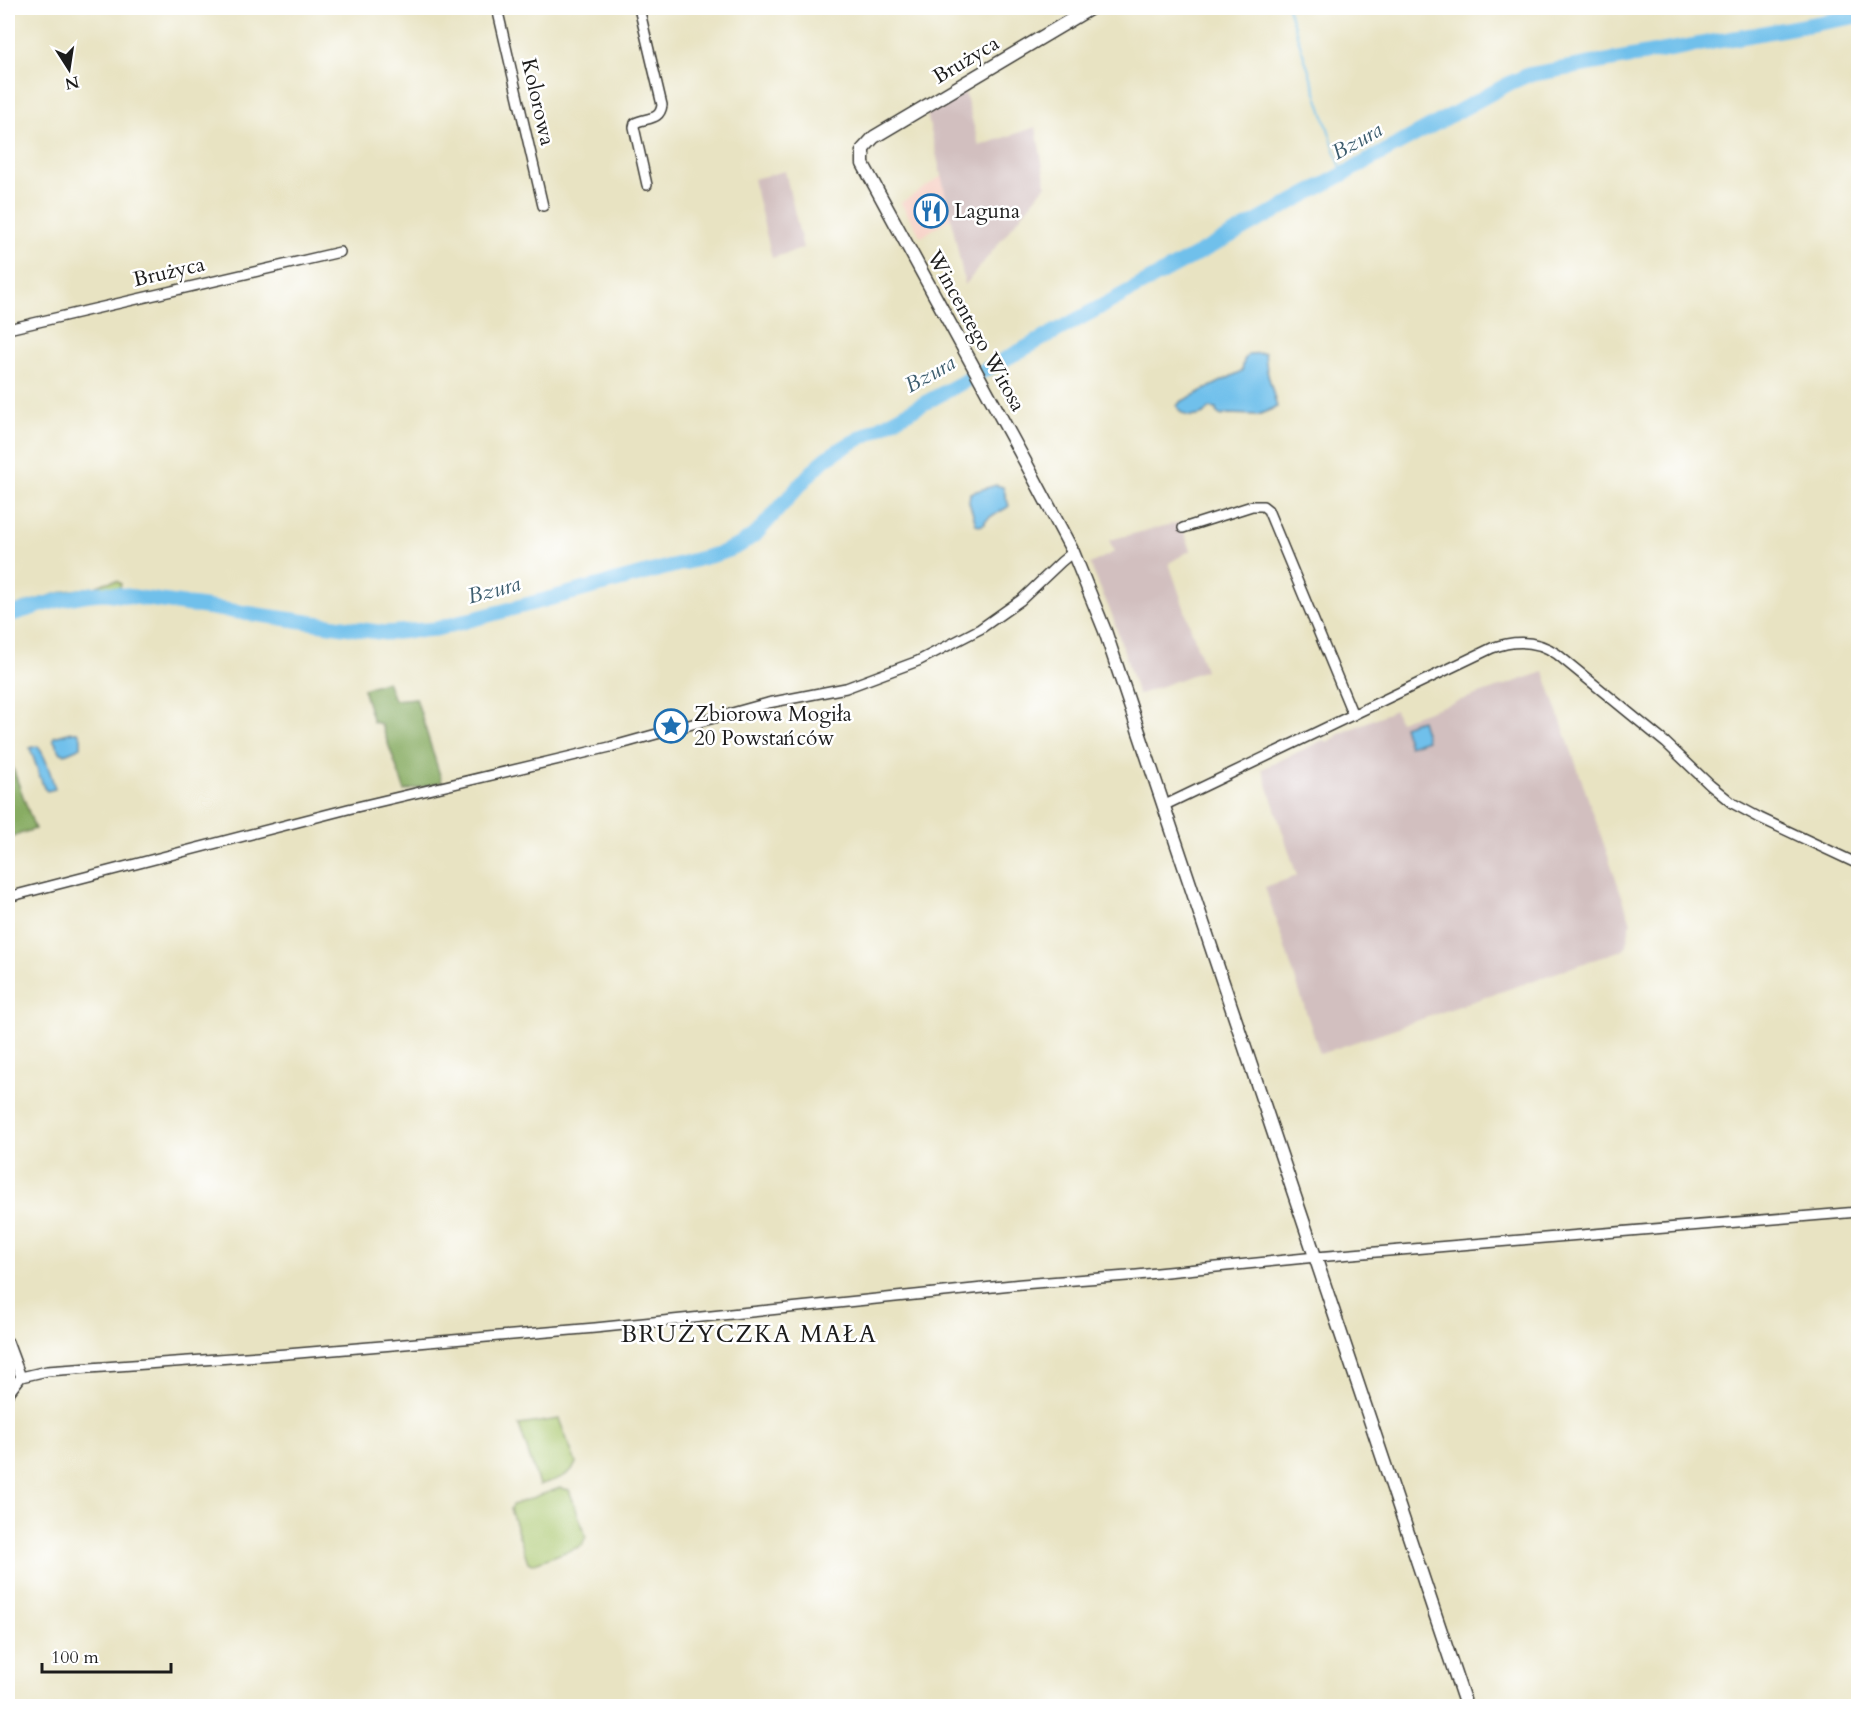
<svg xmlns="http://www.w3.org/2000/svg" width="1866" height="1714" font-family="Cardo,serif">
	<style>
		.built { fill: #f7d1c6 }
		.industrial { fill: #d2bfbf }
		.green { fill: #aac870; stroke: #637246; stroke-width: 1.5 }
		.forest { fill: #87ac62; stroke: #52643f; stroke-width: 1.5 }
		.water { fill: #70c0eb; stroke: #466e84; stroke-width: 1.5 }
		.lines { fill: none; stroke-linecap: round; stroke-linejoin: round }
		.stream { stroke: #70c0eb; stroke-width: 2 }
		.river { stroke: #70c0eb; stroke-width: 15 }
		.minor-casing { stroke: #3b3a35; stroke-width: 12 }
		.tertiary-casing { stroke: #3b3a35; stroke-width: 15 }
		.minor { stroke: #fff; stroke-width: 9 }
		.tertiary { stroke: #fff; stroke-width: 12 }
		.labels { text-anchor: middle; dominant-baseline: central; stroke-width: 5; stroke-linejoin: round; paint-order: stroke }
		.street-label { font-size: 21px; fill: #1c1c1c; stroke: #fff }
		.poi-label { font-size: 21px; fill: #1c1c1c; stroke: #fff; text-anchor: start }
		.water-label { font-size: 22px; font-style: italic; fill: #3e5e6f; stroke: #fff }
		.quarter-label { font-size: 24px; letter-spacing: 1.5px; fill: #1c1c1c; stroke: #fff }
	</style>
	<rect width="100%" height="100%" fill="#fff"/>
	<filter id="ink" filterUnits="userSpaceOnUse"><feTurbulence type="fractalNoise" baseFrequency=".0167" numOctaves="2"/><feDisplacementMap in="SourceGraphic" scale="12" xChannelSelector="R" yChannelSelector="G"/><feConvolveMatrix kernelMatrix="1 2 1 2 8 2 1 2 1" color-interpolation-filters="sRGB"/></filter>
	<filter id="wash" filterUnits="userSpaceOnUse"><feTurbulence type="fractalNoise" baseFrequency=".008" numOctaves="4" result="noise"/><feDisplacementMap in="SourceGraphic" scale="24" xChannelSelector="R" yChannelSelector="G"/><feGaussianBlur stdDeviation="1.35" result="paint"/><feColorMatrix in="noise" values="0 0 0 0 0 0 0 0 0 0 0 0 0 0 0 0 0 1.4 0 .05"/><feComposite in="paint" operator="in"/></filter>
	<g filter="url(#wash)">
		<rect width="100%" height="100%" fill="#e8e3c2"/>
		<path class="built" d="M 942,176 L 951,218 L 921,237 L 901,203 Z"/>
		<g class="industrial">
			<path d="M 965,92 L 979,146 L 1036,127 L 1046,185 L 965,285 L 951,218 L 927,114 Z"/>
			<path d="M 785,171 L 803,248 L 772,258 L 753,179 Z"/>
			<path d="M 1180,522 L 1191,550 L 1169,563 L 1205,670 L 1138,695 L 1112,615 L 1090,564 L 1114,552 L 1109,540 Z"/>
			<path d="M 1544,672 L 1631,922 L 1625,949 L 1320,1054 L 1265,887 L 1297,876 L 1262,769 L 1323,740 L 1327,742 L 1336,737 L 1337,735 L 1395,710 L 1399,721 Z"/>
		</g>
		<g class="green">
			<path d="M 117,581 L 121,584 L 117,595 L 89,594 L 8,615 L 8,608 L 66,591 L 95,587 L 107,582 Z"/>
			<path d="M 559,1419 L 576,1463 C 570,1478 553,1480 539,1485 L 519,1425 Z"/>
			<path d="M 560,1488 L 569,1490 L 586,1536 L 582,1546 L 532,1564 L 528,1562 L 510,1509 L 512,1505 Z"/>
		</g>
		<g class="forest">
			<path d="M 387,681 L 394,700 L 416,698 L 442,782 L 405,791 L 381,724 L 373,722 L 363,689 Z"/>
			<path d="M 8,755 L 35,829 L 8,838 Z"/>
		</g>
		<g class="water">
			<path d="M 1265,353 L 1267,371 L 1277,407 L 1258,415 L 1227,414 L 1222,416 L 1218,414 L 1216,409 L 1209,408 L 1204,414 C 1193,418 1182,418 1177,406 L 1180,402 L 1242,371 L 1244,360 L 1249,354 Z"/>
			<path d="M 996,485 L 1003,487 L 1009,506 C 1002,512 993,513 985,521 L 985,524 L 979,526 L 976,524 L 969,502 L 970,493 Z"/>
			<path d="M 1421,720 L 1427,740 L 1409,746 L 1403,726 Z"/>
			<path d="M 72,732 L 78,732 L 81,738 L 81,747 L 65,754 L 61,753 L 53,739 L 54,737 Z"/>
			<path d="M 37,746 C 44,752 52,778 55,789 L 47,791 L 44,788 L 30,748 Z"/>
		</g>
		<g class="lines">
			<path class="stream" d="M 1288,8 L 1343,174"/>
			<path class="river" d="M 8,615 C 40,606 72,594 106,593 L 385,633 L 436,629 L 721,553 L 740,545 L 757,533 L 809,475 L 826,458 L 846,446 L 1510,83 L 1528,75 L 1858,16"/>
		</g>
	</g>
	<g filter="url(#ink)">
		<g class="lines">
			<g class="minor-casing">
				<g id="minor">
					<path d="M 497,8 L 543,206"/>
					<path d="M 639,8 L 662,105 C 660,121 647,117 635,123 L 634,127 L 647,185"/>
					<path d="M 8,329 L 340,252"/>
					<path d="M 1183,528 L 1252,506 L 1263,506 L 1268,510 L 1353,715"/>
					<path d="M 1163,806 L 1492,648 C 1514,640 1537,640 1557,654 L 1666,743 L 1710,785 L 1732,803 L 1760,818 L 1858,864"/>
					<path d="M 8,897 L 348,809 L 610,747 L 768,703 L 846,688 L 918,661 L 980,629 L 1021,600 L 1061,562 L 1073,552"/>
					<path d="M 8,1342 L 21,1377"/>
					<path d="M 8,1394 L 21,1377 L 47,1371 L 287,1354 L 595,1328 L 1022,1284 L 1127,1276 L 1316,1257 L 1858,1212"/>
				</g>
			</g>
			<g class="tertiary-casing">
				<path id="tertiary" d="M 1091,8 L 874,137 L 863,149 L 863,164 L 1028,467 L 1073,552 L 1105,631 L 1466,1706"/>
			</g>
			<use href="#minor" class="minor"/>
			<use href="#tertiary" class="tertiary"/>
		</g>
	</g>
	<defs>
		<g id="restaurant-ring" transform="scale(1.725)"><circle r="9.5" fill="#fff" stroke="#1f6fb2" stroke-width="1.5"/><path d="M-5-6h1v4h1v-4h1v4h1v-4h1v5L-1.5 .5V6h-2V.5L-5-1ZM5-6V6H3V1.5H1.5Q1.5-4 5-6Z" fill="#1f6fb2"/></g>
		<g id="sight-ring" transform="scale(1.725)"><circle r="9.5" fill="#fff" stroke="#1f6fb2" stroke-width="1.5"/><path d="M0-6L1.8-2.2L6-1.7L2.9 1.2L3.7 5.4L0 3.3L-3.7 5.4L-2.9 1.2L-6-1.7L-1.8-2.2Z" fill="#1f6fb2"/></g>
	</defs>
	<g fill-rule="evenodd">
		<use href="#restaurant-ring" x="931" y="211"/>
		<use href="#sight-ring" x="671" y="726"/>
	</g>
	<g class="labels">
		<g class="street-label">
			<text transform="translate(966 60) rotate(-31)">Brużyca</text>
			<text transform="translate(538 102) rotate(77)">Kolorowa</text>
			<text transform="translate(169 272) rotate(-13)">Brużyca</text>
			<text transform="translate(976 331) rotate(61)">Wincentego Witosa</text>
		</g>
		<g class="poi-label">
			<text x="954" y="211">Laguna</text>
			<text x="694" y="714">Zbiorowa Mogiła<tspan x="694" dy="24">20 Powstańców</tspan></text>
		</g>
		<g class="water-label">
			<text transform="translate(1357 141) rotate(-29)">Bzura</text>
			<text transform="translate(930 374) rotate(-29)">Bzura</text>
			<text transform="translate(494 590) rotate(-15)">Bzura</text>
		</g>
		<g class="quarter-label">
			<text x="749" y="1334">BRUŻYCZKA MAŁA</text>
		</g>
	</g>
	<rect width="1866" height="1714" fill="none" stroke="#fff" stroke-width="30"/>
	<g transform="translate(69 69) rotate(168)" stroke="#ffffff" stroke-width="4.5" paint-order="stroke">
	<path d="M0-4.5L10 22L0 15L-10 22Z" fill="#1c1c1c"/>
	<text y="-9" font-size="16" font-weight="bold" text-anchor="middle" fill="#1c1c1c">N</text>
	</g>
	<path d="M42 1663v9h129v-9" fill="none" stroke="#1c1c1c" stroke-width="3"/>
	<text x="51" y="1663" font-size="18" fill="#1c1c1c" stroke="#ffffff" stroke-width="4.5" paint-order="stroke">100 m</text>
</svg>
